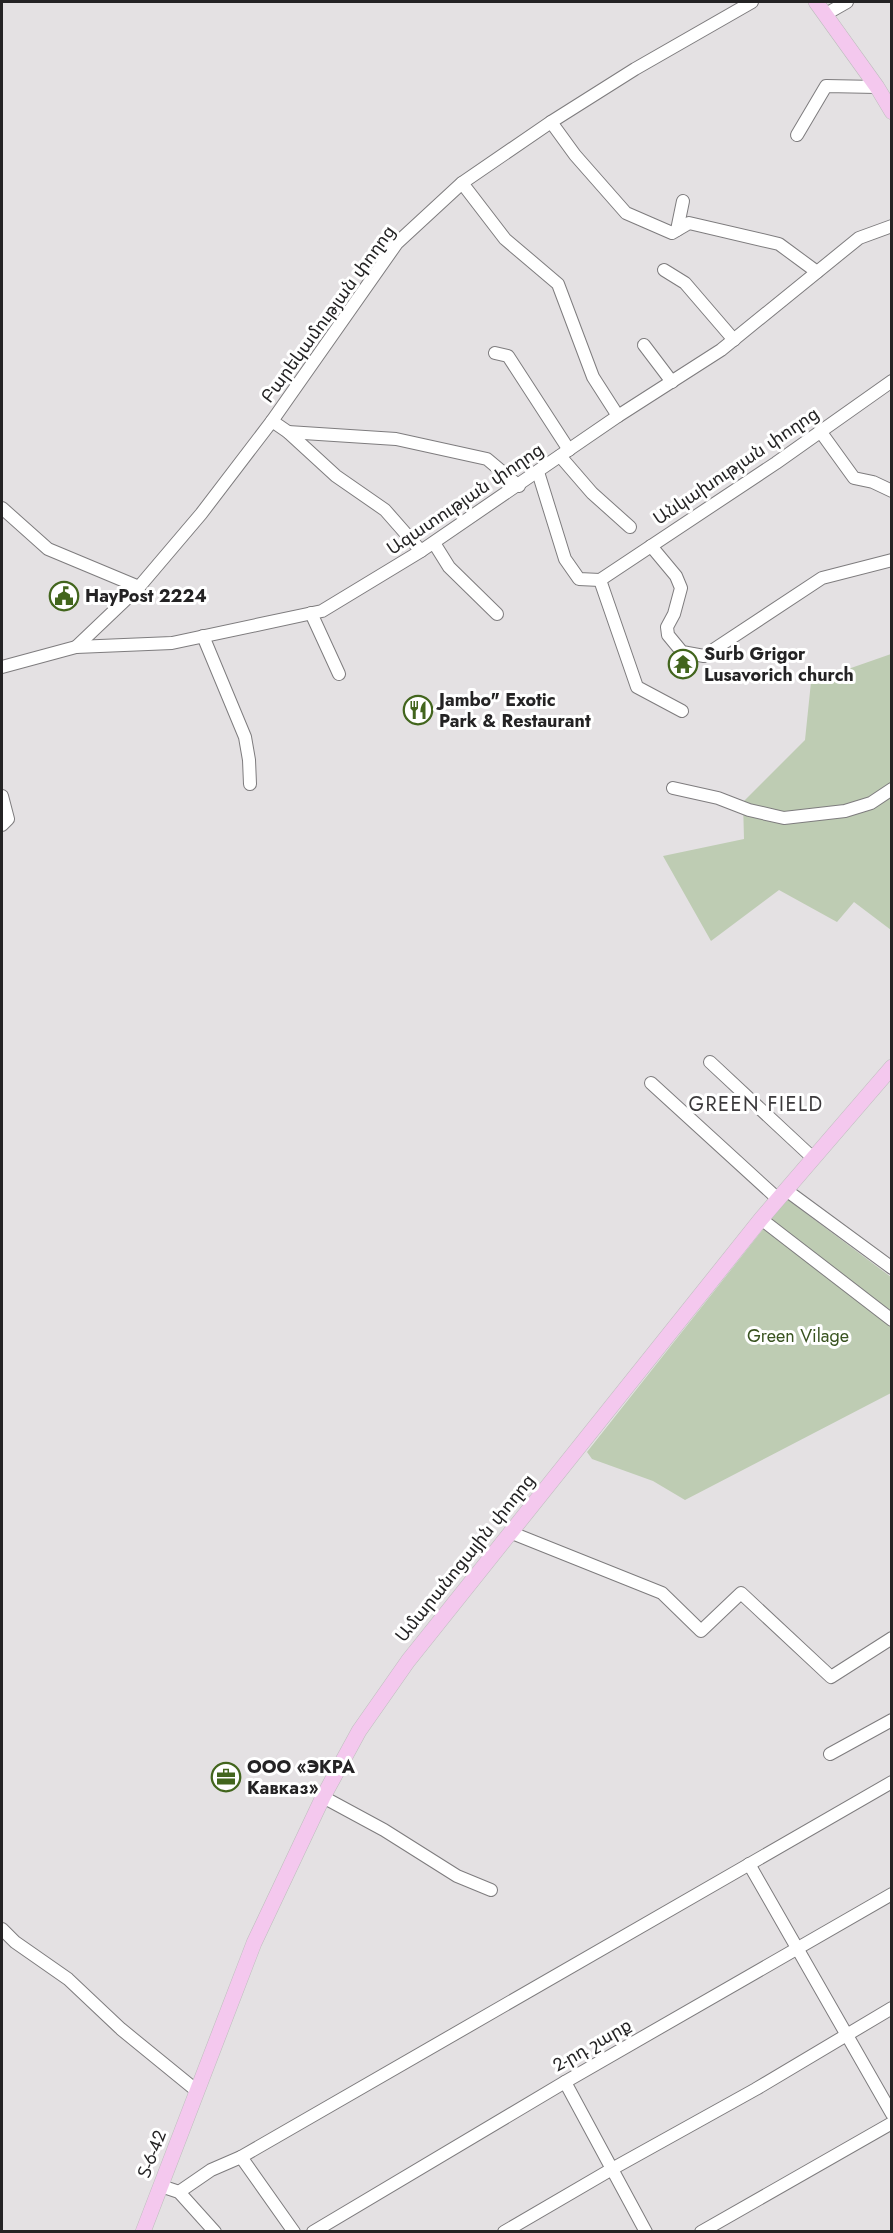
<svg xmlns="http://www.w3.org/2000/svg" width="893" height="2233" font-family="Jost,'Noto Sans Armenian',sans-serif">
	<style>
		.green { fill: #beccb3 }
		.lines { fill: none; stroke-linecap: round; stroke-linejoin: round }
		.minor-casing { stroke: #7e7c7e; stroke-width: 14 }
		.major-casing { stroke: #bdbdbd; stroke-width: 16 }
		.minor { stroke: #fff; stroke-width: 12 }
		.major { stroke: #f4c8ee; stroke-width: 15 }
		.labels { text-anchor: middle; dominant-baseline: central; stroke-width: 6; stroke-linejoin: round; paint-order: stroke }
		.street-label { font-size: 18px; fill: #242324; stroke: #fff }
		.poi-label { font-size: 18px; font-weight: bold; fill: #242324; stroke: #fff; text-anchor: start }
		.park-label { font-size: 18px; fill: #395320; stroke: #fff }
		.neighbourhood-label { font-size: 20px; letter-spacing: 1.5px; fill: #3b393b; stroke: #fff }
	</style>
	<rect width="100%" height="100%" fill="#e4e1e3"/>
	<g class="green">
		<path d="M 891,654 L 891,930 L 854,902 L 837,922 L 779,890 L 711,941 L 663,856 L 744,839 L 743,802 L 805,740 L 811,682 Z"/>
		<path d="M 787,1199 L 891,1277 L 891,1393 L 685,1500 L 653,1481 L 592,1459 L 587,1452 Z"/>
	</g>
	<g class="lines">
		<g class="minor-casing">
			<g id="minor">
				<path d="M 826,14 L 847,2"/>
				<path d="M 551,122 L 575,155 L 626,213 L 672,233 L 689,223 L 779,244 L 817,272"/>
				<path d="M 797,135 L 826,86 L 877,87"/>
				<path d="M 462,183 L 505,239 L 558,284 L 593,377 L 618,416"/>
				<path d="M 677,230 L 683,201"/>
				<path d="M 664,270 L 685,283 L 734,340"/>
				<path d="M 644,345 L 672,382"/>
				<path d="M 495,353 L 508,356 L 569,450"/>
				<path d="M 272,421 L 288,432 L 336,476 L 385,510 L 421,551"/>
				<path d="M 820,431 L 854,478 L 873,482 L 892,491"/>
				<path d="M 288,432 L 396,439 L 487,459 L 519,486"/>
				<path d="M 560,456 L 592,493 L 630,527"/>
				<path d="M 538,472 L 565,559 L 579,579 L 600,580"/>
				<path d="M 2,508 L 48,549 L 139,587"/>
				<path d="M 434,543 L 449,567 L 497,614"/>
				<path d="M 651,546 L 676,576 L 681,588 L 674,614 L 667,627 L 668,635 L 682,652 L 704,656 L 822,578 L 892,560"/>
				<path d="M 600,580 L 776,463 L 892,381"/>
				<path d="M 600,580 L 637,687 L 682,711"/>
				<path d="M 311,613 L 339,674"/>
				<path d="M 203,636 L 245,737 L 249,760 L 250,784"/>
				<path d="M 76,647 L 139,587 L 201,514 L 272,421 L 397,243 L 462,183 L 551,122 L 635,69 L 752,2"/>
				<path d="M 2,667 L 76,647 L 172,643 L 322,611 L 421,551 L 618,416 L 721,350 L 859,238 L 892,226"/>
				<path d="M 673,788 L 718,798 L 749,810 L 784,818 L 845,811 L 871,803 L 892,789"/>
				<path d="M 2,796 L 8,819 L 2,825"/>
				<path d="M 710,1062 L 813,1158"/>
				<path d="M 651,1083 L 778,1199"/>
				<path d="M 786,1190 L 892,1268"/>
				<path d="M 761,1219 L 892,1320"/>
				<path d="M 512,1533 L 662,1593 L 701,1631 L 741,1593 L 831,1677 L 892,1638"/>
				<path d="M 830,1754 L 892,1720"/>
				<path d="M 323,1797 L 384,1830 L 457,1876 L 491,1890"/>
				<path d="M 749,1864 L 892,2114"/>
				<path d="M 2,1929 L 15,1942 L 68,1979 L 121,2029 L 197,2091"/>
				<path d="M 565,2082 L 646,2232"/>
				<path d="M 241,2157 L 294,2232"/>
				<path d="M 161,2186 L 179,2192 L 215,2232"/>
				<path d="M 179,2192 L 211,2170 L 241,2157 L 892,1782"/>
				<path d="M 313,2232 L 565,2082 L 892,1894"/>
				<path d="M 504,2232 L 612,2169 L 756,2089 L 892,2008"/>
				<path d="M 701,2232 L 892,2123"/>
			</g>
		</g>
		<g class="major-casing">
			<g id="major">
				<path d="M 816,2 L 877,87 L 892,112"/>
				<path d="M 143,2232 L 254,1943 L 323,1797 L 359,1731 L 408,1661 L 761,1219 L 892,1067"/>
			</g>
		</g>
		<use href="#minor" class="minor"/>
		<use href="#major" class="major"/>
	</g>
	<defs>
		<g id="civic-ring" transform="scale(1.5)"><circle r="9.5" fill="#fff" stroke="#42651d" stroke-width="1.5"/><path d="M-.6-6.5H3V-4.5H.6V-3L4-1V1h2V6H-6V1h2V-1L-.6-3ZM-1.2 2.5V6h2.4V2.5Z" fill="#42651d"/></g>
		<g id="temple-ring" transform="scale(1.5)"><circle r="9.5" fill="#fff" stroke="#42651d" stroke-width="1.5"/><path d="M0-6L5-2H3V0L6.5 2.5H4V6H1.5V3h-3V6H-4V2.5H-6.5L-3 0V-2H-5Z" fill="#42651d"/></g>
		<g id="restaurant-ring" transform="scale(1.5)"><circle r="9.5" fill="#fff" stroke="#42651d" stroke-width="1.5"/><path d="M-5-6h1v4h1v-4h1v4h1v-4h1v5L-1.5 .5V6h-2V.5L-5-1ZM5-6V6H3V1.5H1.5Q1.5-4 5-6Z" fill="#42651d"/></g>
		<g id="office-ring" transform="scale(1.5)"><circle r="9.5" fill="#fff" stroke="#42651d" stroke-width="1.5"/><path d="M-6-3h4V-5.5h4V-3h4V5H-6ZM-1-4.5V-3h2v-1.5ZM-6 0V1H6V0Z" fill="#42651d"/></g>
	</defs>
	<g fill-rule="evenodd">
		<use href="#civic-ring" x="64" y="596"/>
		<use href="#temple-ring" x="683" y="664"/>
		<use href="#restaurant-ring" x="418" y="710"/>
		<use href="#office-ring" x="226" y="1777"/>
	</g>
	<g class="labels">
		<g class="street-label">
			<text transform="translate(328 314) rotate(-54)">Բարեկամության փողոց</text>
			<text transform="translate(736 466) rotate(-34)">Անկախության փողոց</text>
			<text transform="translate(465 499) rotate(-34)">Ազատության փողոց</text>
			<text transform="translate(465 1558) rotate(-51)">Ամարանոցային փողոց</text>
			<text transform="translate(592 2045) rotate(-30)">2-րդ շարք</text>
			<text transform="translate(152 2154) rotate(-69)">Տ-6-42</text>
		</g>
		<g class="poi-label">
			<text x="85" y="596">HayPost 2224</text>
			<text x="704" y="654">Surb Grigor<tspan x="704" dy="21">Lusavorich church</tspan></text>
			<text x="439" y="700">Jambo" Exotic<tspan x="439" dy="21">Park &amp; Restaurant</tspan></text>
			<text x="247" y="1767">ООО «ЭКРА<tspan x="247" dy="21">Кавказ»</tspan></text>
		</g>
		<g class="park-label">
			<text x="798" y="1336">Green Vilage</text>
		</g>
		<g class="neighbourhood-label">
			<text x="756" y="1104">GREEN FIELD</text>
		</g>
	</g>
	<rect width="893" height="2233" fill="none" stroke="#242324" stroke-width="6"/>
</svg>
